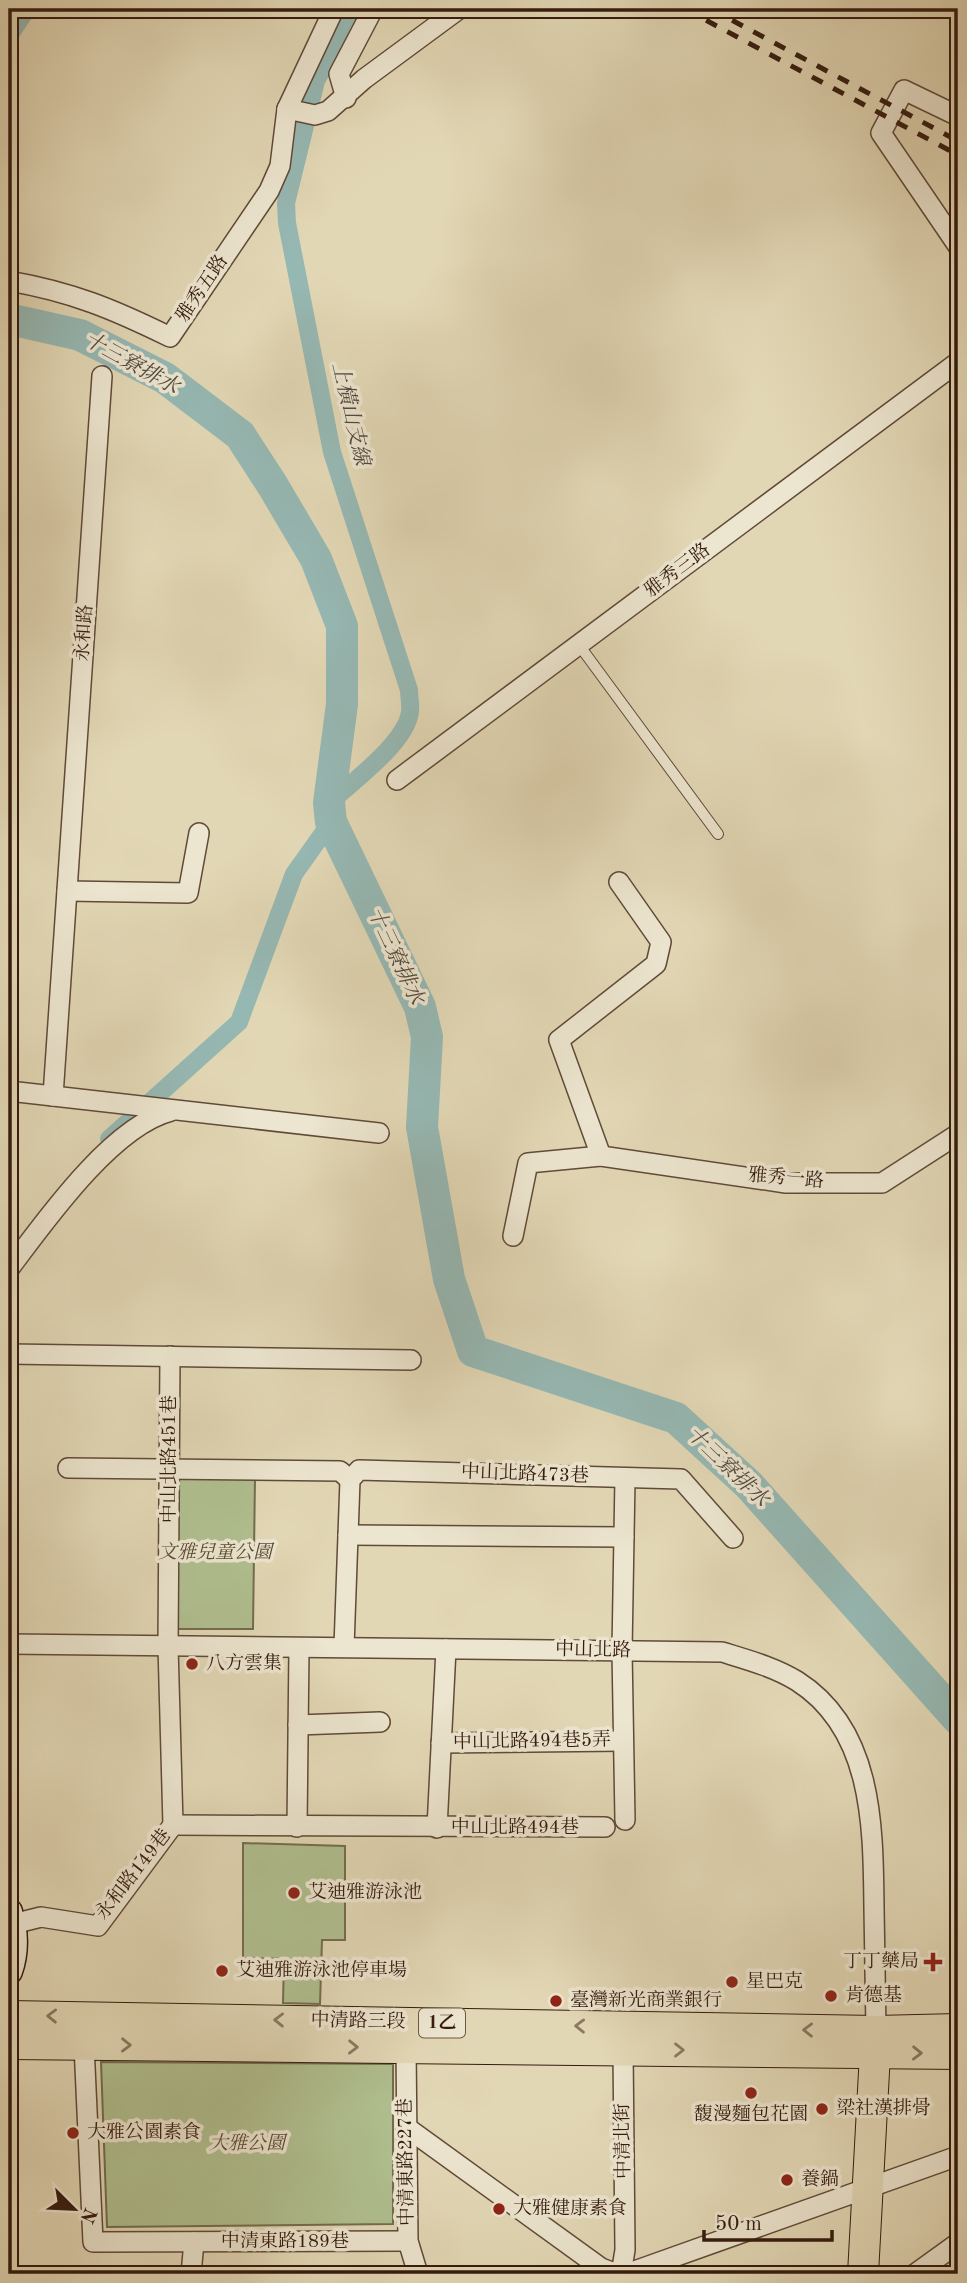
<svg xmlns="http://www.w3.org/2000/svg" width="967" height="2283" font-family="'Old Standard TT','Noto Serif TC',serif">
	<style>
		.green { fill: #b0bf8f; stroke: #726d4f; stroke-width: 2 }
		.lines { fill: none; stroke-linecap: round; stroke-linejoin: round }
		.canal { stroke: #96b8b3; stroke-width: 18 }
		.river { stroke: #96b8b3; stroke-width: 32 }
		.service-casing { stroke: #604a38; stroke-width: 12 }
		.minor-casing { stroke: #604a38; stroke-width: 22 }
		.secondary-casing { stroke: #351b0f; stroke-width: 29 }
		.primary-casing { stroke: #351b0f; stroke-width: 32 }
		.service { stroke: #ece5cf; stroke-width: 10 }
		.minor { stroke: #ece5cf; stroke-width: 19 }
		.secondary { stroke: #ece5cf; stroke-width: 26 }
		.primary { stroke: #e2d7b5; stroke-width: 30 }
		.rail { stroke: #351b0f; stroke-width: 5; stroke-dasharray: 12 12; stroke-linecap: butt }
		.oneway { stroke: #8c7962 }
		.poi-dot { fill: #8f2418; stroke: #ece5cf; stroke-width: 2.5 }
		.labels { text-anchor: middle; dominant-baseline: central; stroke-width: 7; stroke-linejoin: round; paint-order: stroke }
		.shield { fill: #ece5cf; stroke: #6c5849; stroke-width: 2 }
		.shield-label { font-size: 18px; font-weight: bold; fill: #351b0f }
		.street-label { font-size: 19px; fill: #351b0f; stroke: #ece5cf }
		.park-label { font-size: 19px; font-style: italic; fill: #5a4c35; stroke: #ece5cf }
		.poi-label { font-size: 19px; fill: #351b0f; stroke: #ece5cf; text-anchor: start }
		.water-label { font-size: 21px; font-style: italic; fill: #524a40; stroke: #ece5cf }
	</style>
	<rect width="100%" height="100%" fill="#e2d7b5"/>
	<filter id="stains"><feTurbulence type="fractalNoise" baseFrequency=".00286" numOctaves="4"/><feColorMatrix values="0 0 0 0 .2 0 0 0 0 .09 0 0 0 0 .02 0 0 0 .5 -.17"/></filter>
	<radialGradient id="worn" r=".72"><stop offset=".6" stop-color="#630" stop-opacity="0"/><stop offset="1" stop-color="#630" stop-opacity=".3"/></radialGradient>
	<g class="green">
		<path d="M 176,1475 L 255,1477 L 253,1629 L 174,1629 Z"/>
		<path d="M 243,1843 L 345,1846 L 345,1940 L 322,1940 L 320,2004 L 283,2003 L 284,1959 L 243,1958 Z"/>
		<path d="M 101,2062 L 393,2064 L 393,2224 L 107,2227 Z"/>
	</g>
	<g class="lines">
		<g class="canal">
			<path d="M 9,36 L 27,9"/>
			<path d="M 329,803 C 352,782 406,743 410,712 C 411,705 409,697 409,690 L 332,452 L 287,223 L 286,203 L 316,81 L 355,9"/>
			<path d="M 109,1139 L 239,1022 L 294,874 L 331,822"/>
		</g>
		<path class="river" d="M 9,319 L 80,335 L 165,378 L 240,435 L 273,486 L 316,559 L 342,626 L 342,704 L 329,803 L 331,822 L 420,1007 L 427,1037 L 422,1127 L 449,1279 L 473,1351 L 676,1418 L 749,1485 L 958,1719"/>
		<g class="service-casing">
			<path id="service" d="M 579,645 L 718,834"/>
		</g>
		<g class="minor-casing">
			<g id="minor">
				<path d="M 346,98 L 339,74 L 373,9"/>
				<path d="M 287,109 L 315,115 L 328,111 L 364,79 L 459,9"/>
				<path d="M 958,116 L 904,90 L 881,133 L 958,246"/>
				<path d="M 9,281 C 72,292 113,309 170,337 L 269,191 L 280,166 L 287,109 L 334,9"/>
				<path d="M 397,780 L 958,362"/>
				<path d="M 67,891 L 188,893 L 199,833"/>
				<path d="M 9,1091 L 379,1133"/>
				<path d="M 53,1096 L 102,376"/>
				<path d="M 601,1156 L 559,1040 L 656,964 L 661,942 L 619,882"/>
				<path d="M 513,1236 L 528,1163 L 601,1156 L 786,1183 L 882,1183 L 958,1134"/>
				<path d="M 9,1269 C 45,1221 112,1126 171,1111"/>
				<path d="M 9,1354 L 411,1360"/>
				<path d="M 170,1356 L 168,1646 L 173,1825"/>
				<path d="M 68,1468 L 340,1471 L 350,1480"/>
				<path d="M 625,1478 L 622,1651 L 625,1820"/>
				<path d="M 348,1535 L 624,1537"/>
				<path d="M 9,1644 L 722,1652 C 748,1660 774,1667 797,1681 C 874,1730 873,1828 874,1908 C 875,1949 875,1990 876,2031"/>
				<path d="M 344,1647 L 350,1480 L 359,1470 L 681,1479 L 733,1538"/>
				<path d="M 298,1725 L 380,1722"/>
				<path d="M 441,1743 L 623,1741"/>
				<path d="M 173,1825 L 605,1827"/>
				<path d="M 297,1827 L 299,1648"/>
				<path d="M 437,1828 L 446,1649"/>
				<path d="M 13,1924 L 41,1917 L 98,1926 L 173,1825"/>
				<path d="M 84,2045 L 93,2242 L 408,2241"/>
				<path d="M 406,2048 L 408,2241 L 418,2274"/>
				<path d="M 406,2127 L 601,2268 L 617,2274"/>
				<path d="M 191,2274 L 194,2242"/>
				<path d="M 621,2274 L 625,2250 L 623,2050"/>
				<path d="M 626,2274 L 958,2156"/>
				<path d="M 915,2274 L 958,2243"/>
			</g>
		</g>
		<g class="secondary-casing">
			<path id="secondary" d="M 9,1912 C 15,1930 16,1952 9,1971"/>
		</g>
		<g class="primary-casing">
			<g id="primary">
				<path d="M 9,2016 L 876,2031 L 958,2029"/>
				<path d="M 9,2044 L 958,2054"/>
				<path d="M 863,2274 L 876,2035"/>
			</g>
		</g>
		<use href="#service" class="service"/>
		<use href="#minor" class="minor"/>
		<use href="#secondary" class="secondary"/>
		<use href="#primary" class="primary"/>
		<g class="rail">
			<path d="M 685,9 L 958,155"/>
			<path d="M 711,9 L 958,141"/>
		</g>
	</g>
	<defs><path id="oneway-chevron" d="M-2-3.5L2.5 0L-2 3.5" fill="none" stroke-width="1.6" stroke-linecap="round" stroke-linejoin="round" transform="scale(1.75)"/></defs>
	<g class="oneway">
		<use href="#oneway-chevron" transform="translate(52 2016) rotate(-179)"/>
		<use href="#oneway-chevron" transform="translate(279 2020) rotate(-179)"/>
		<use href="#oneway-chevron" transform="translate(580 2026) rotate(-179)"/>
		<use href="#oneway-chevron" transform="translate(808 2030) rotate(-179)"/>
		<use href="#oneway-chevron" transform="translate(126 2045) rotate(1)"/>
		<use href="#oneway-chevron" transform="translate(353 2047) rotate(1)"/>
		<use href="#oneway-chevron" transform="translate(679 2050)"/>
		<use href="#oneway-chevron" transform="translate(917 2053) rotate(1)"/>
	</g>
	<g class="poi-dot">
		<circle cx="192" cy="1664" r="7"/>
		<circle cx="294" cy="1893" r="7"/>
		<path d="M929.5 1951.5h7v7h7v7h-7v7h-7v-7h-7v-7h7z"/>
		<circle cx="222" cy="1971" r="7"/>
		<circle cx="732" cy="1982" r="7"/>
		<circle cx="831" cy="1996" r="7"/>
		<circle cx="556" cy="2001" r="7"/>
		<circle cx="751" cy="2093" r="7"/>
		<circle cx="822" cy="2109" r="7"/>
		<circle cx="73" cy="2133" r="7"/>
		<circle cx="787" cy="2180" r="7"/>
		<circle cx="499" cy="2209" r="7"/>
	</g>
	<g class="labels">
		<rect class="shield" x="419" y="2008.5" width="46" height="29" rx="5"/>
		<g class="shield-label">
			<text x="442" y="2023">1乙</text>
		</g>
		<g class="street-label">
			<text transform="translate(203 289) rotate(-56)">雅秀五路</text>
			<text transform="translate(678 571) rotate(-37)">雅秀三路</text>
			<text transform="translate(85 633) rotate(-86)">永和路</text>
			<text transform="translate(786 1179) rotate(5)">雅秀一路</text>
			<text transform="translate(170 1459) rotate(-90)">中山北路451巷</text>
			<text transform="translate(525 1475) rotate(2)">中山北路473巷</text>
			<text transform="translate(593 1651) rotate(1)">中山北路</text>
			<text transform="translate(532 1742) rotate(-1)">中山北路494巷5弄</text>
			<text x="515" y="1828">中山北路494巷</text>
			<text transform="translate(134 1875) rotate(-52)">永和路149巷</text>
			<text transform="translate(358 2022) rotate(1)">中清路三段</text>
			<text transform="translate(624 2141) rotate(-91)">中清北街</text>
			<text transform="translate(407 2162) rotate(-91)">中清東路227巷</text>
			<text x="285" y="2242">中清東路189巷</text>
		</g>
		<g class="park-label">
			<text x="215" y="1553">文雅兒童公園</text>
			<text x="247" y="2144">大雅公園</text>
		</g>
		<g class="poi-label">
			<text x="206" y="1664">八方雲集</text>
			<text x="308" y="1893">艾迪雅游泳池</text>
			<text x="919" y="1962" text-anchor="end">丁丁藥局</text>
			<text x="236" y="1971">艾迪雅游泳池停車場</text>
			<text x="746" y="1982">星巴克</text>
			<text x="845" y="1996">肯德基</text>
			<text x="570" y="2001">臺灣新光商業銀行</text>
			<text x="836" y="2109">梁社漢排骨</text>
			<text x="751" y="2115" text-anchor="middle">馥漫麵包花園</text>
			<text x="87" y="2133">大雅公園素食</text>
			<text x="801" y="2180">養鍋</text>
			<text x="513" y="2209">大雅健康素食</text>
		</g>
		<g class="water-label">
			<text transform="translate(131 364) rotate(29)">十三寮排水</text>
			<text transform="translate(350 414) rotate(77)">上橫山支線</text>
			<text transform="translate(395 956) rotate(65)">十三寮排水</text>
			<text transform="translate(727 1467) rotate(44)">十三寮排水</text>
		</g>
	</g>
	<rect width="967" height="2283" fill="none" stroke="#e2d7b5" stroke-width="35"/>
	<rect x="10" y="10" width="946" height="2262" fill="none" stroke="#351b0f" stroke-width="3.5"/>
	<rect x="18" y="18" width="932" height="2248" fill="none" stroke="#351b0f" stroke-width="2"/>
	<g transform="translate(74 2209) rotate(114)" stroke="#ece5cf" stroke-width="5" paint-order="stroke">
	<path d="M0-5L12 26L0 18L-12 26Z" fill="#351b0f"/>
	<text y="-10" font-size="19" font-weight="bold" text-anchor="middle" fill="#351b0f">N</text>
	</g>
	<path d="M704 2230v10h128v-10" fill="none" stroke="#351b0f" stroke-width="3.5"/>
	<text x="715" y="2230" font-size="21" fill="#351b0f" stroke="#ece5cf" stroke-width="5" paint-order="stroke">50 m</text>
	<rect width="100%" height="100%" filter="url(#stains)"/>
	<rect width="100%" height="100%" fill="url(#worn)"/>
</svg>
